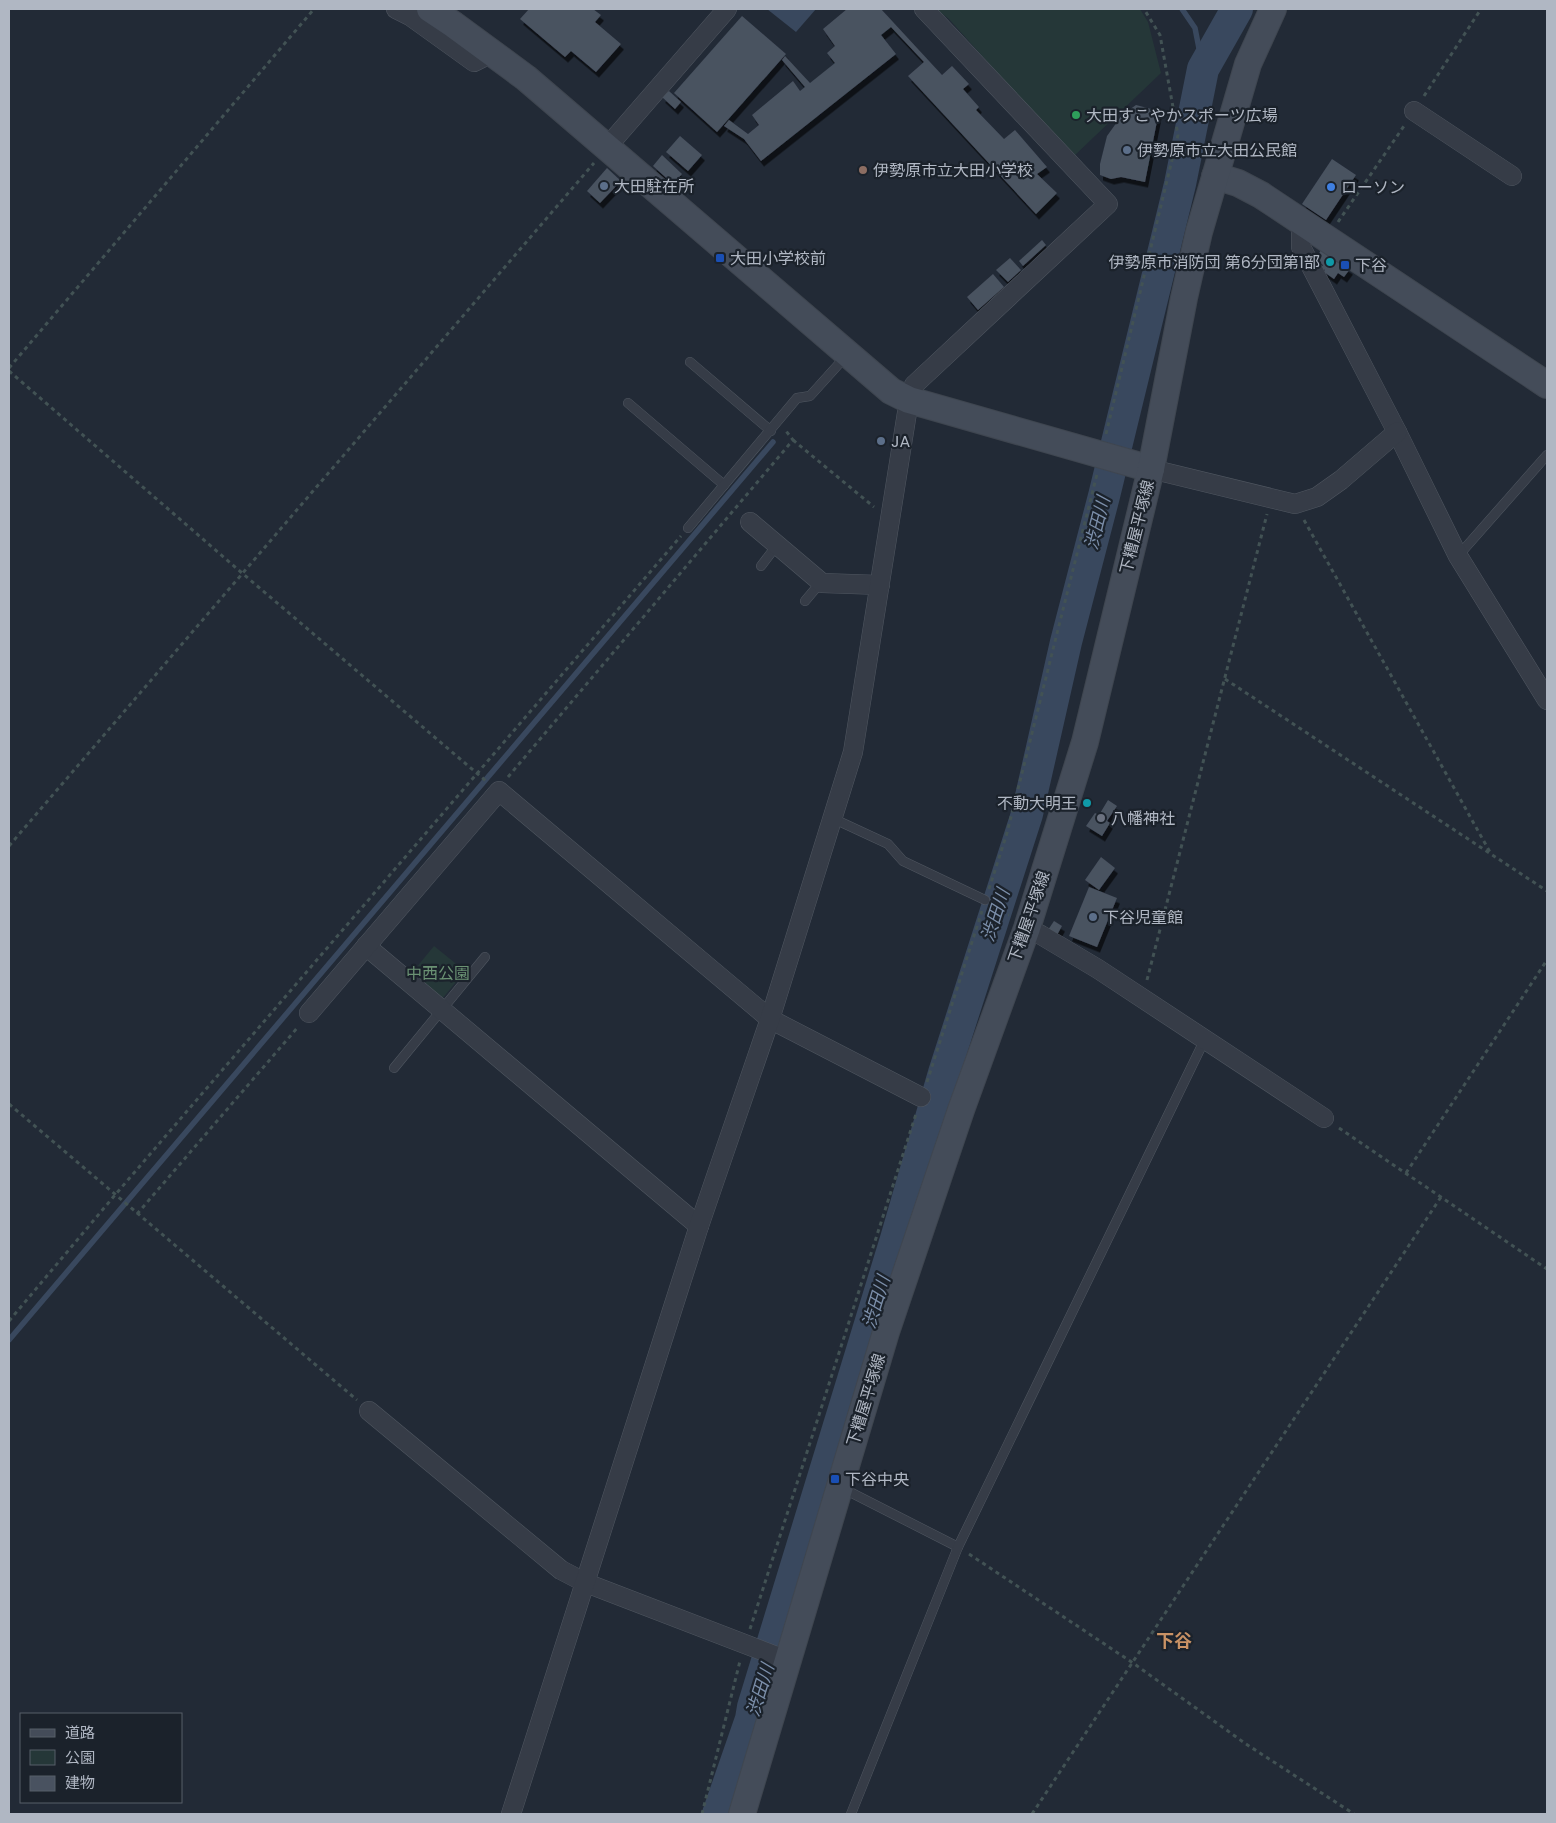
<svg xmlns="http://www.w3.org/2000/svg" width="1556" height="1823" font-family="Poppins,'Noto Sans JP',sans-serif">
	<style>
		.green { fill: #253738 }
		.water { fill: #39485e }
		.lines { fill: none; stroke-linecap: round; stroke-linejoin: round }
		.stream { stroke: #39485e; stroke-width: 5.5 }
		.river { stroke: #39485e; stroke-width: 32 }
		.building { fill: #495260; filter: url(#shadow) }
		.lane-casing { stroke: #505761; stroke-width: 10 }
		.street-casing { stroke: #505761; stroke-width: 20 }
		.secondary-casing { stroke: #3f4650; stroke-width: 28 }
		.path { stroke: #425254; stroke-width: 3; stroke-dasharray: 4 4; stroke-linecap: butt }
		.lane { stroke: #363c47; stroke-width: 9 }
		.street { stroke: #363c47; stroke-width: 19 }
		.secondary { stroke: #444c59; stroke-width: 26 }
		.leisure-dot { fill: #2e9e5b; stroke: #1b222b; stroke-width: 2 }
		.service-dot { fill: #5c6f8a; stroke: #1b222b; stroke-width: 2 }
		.education-dot { fill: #8d6e63; stroke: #1b222b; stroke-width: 2 }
		.shop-dot { fill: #3f7fe0; stroke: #1b222b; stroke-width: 2 }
		.transit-dot { fill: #1a4fb4; stroke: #1b222b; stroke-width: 2 }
		.culture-dot { fill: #0f9aa8; stroke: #1b222b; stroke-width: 2 }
		.worship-dot { fill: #6b7280; stroke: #1b222b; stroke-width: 2 }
		.labels { text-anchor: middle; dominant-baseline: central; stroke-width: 4.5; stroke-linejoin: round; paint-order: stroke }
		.poi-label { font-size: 16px; fill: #b0b7c3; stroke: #1b222b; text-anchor: start }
		.street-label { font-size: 16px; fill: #b0b7c3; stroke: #1b222b }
		.park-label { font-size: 16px; fill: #6a9173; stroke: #1b222b }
		.water-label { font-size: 18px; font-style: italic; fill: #7b8ea9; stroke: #1b222b }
		.neighbourhood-label { font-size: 18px; font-weight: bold; fill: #c99265; stroke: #1b222b }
	</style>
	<defs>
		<filter id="shadow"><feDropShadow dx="3" dy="5.5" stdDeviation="0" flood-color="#0009"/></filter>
	</defs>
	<rect width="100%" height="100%" fill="#222a36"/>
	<g class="green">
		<path d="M 936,9 L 1140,9 L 1148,22 L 1161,73 L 1073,157 L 949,19 Z"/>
		<path d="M 434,946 L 465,971 L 442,999 L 411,974 Z"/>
	</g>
	<path class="water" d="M 767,9 L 816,9 L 796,32 Z"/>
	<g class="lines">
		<g class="stream">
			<path d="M 1182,9 L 1195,28 L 1203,69"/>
			<path d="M 9,1340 L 773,442"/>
		</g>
		<path class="river" d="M 718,1814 L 751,1719 L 753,1707 L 896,1239 L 944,1073 L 1027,814 L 1066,642 L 1104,496 L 1180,184 L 1203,69 L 1237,9"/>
	</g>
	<g class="building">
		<path d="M 529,9 L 593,9 L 601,15 L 595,22 L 621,44 L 596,72 L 571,51 L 565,57 L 520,19 Z"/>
		<path d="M 847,9 L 881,9 L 942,75 L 952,66 L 969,84 L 963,89 L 979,107 L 976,110 L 1004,139 L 1015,130 L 1047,167 L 1037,174 L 1057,193 L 1036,214 L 908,76 L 924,62 L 891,27 L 881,35 L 896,54 L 761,161 L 744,139 L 724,126 L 729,120 L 748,134 L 759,125 L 752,115 L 793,81 L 800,91 L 805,87 L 782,60 L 785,56 L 810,83 L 835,63 L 827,53 L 835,46 L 823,29 Z"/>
		<path d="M 742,16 L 786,54 L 717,132 L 674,93 Z"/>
		<path d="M 669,91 L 681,102 L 675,109 L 662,97 Z"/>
		<path d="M 1136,105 L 1159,111 L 1145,182 L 1121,177 L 1111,179 L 1100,175 L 1100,164 L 1107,136 L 1122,115 Z"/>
		<path d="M 680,136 L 702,155 L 688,171 L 666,152 Z"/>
		<path d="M 662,155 L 682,174 L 673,184 L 653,166 Z"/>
		<path d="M 1332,159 L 1356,175 L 1326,220 L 1302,204 Z"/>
		<path d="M 607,168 L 621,181 L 600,203 L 587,191 Z"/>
		<path d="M 1042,240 L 1046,245 L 1023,266 L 1019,261 Z"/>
		<path d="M 1321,250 L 1350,269 L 1344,277 L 1338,273 L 1334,279 L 1324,272 L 1325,270 L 1321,268 L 1323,265 L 1315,260 Z"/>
		<path d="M 1010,258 L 1021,270 L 1008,282 L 996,270 Z"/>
		<path d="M 993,274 L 1004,287 L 978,310 L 967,297 Z"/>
		<path d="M 1108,800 L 1117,806 L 1107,821 L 1110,823 L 1102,836 L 1086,826 L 1095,813 L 1099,815 Z"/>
		<path d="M 1101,857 L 1115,868 L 1099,890 L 1085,880 Z"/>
		<path d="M 1089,887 L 1117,898 L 1097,947 L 1069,936 Z"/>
		<path d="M 1054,921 L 1062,926 L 1057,935 L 1048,930 Z"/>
	</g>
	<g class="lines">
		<g class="lane-casing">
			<g id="lane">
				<path d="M 690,362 L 771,431"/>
				<path d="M 628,403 L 724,485"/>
				<path d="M 688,528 L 797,398 L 810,396 L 846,356"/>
				<path d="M 1458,556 L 1547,455"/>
				<path d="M 761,566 L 777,545"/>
				<path d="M 805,601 L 821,582"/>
				<path d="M 832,818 L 888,844 L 903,861 L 985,900"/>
				<path d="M 394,1068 L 485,957"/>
				<path d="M 842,1488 L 958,1547"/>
				<path d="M 851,1814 L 958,1547 L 1205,1039"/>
			</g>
		</g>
		<g class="street-casing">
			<g id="street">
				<path d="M 396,9 L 410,16 L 474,62 L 492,53"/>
				<path d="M 1414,111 L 1512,176"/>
				<path d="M 607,147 L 727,9"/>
				<path d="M 1303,224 L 1301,234 L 1301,247 L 1397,432 L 1458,556 L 1547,700"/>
				<path d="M 1151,469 L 1295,504 L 1317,497 L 1341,480 L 1397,432"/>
				<path d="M 750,522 L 822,583 L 880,585"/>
				<path d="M 1027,928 L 1041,935 L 1098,969 L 1324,1118"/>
				<path d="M 366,946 L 699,1226"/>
				<path d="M 309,1013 L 499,791 L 770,1019 L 921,1097"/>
				<path d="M 369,1411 L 561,1570 L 586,1583 L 789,1661"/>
				<path d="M 511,1814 L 699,1226 L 770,1019 L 853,752 L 909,400 L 914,385 L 1108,204 L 924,9"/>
			</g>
		</g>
		<g class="secondary-casing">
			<g id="secondary">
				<path d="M 430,9 L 454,25 L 526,78 L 891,391 L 909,400 L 1151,469"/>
				<path d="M 1215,176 L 1238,183 L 1261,195 L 1547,385"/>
				<path d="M 742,1814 L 886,1332 L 961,1110 L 1027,928 L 1085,742 L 1151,469 L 1184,298 L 1199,232 L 1248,64 L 1273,9"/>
			</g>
		</g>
		<g class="path">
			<path d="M 1424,96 L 1481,9"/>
			<path d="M 1338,222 L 1404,126"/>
			<path d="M 9,368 L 314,9"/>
			<path d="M 9,371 L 242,573 L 486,781"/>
			<path d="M 1106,434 L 1178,135 L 1160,35 L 1144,9"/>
			<path d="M 793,440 L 874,507"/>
			<path d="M 1304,520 L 1491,854"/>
			<path d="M 1225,679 L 1547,891"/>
			<path d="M 508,777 L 793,440 L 786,431"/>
			<path d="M 9,846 L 594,163"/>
			<path d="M 989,889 L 1007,833 L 1097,474"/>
			<path d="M 993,910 L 1009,915"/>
			<path d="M 1147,980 L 1267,514"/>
			<path d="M 927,1082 L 982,911"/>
			<path d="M 9,1104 L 357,1400"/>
			<path d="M 1339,1128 L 1547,1269"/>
			<path d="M 1406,1173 L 1547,960"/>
			<path d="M 137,1214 L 298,1027"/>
			<path d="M 9,1321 L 115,1195 L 681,536"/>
			<path d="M 969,1554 L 1133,1663 L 1246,1744 L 1354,1814"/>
			<path d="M 750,1629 L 916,1114"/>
			<path d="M 702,1814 L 740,1661"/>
			<path d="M 1032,1814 L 1441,1197"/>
		</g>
		<use href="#lane" class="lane"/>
		<use href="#street" class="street"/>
		<use href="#secondary" class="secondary"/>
	</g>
	<circle class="leisure-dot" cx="1076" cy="115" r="5"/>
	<g class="service-dot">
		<circle cx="1127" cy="150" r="5"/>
		<circle cx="604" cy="186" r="5"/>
		<circle cx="881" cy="441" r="5"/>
		<circle cx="1093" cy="917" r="5"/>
	</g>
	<circle class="education-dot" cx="863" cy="170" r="5"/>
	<circle class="shop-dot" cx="1331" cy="187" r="5"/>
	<g class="transit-dot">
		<rect x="715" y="253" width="10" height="10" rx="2.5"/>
		<rect x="1340" y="260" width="10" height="10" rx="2.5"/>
		<rect x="830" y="1474" width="10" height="10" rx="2.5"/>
	</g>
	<g class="culture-dot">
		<circle cx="1330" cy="262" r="5"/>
		<circle cx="1087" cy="803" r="5"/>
	</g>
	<circle class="worship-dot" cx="1101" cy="818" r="5"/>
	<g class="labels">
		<g class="poi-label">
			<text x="1086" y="115">大田すこやかスポーツ広場</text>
			<text x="1137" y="150">伊勢原市立大田公民館</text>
			<text x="873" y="170">伊勢原市立大田小学校</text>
			<text x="614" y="186">大田駐在所</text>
			<text x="1341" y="187">ローソン</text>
			<text x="730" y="258">大田小学校前</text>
			<text x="1320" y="262" text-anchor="end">伊勢原市消防団 第6分団第1部</text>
			<text x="1355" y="265">下谷</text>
			<text x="891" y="441">JA</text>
			<text x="1077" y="803" text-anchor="end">不動大明王</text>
			<text x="1111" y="818">八幡神社</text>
			<text x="1103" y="917">下谷児童館</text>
			<text x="845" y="1479">下谷中央</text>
		</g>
		<g class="street-label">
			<text transform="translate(1137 527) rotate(-76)">下糟屋平塚線</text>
			<text transform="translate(1029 917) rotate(-71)">下糟屋平塚線</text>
			<text transform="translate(866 1400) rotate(-73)">下糟屋平塚線</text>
		</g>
		<g class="park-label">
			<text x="438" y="973">中西公園</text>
		</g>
		<g class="water-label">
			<text transform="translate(1097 523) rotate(-76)">渋田川</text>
			<text transform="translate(995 915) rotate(-72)">渋田川</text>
			<text transform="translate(876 1302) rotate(-73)">渋田川</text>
			<text transform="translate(760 1690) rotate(-73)">渋田川</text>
		</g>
		<g class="neighbourhood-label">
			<text x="1174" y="1640">下谷</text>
		</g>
	</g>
	<rect width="1556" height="1823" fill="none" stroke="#b0b7c3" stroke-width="20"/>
	<rect x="20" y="1713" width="162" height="90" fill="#1b222b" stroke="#575e68"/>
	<rect x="30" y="1729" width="25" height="8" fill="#444c59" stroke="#575e68"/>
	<text x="65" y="1738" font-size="15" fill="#b0b7c3">道路</text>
	<rect x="30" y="1750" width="25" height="15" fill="#253738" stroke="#575e68"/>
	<text x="65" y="1763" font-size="15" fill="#b0b7c3">公園</text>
	<rect x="30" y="1776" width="25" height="15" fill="#495260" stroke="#575e68"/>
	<text x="65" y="1788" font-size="15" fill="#b0b7c3">建物</text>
</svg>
